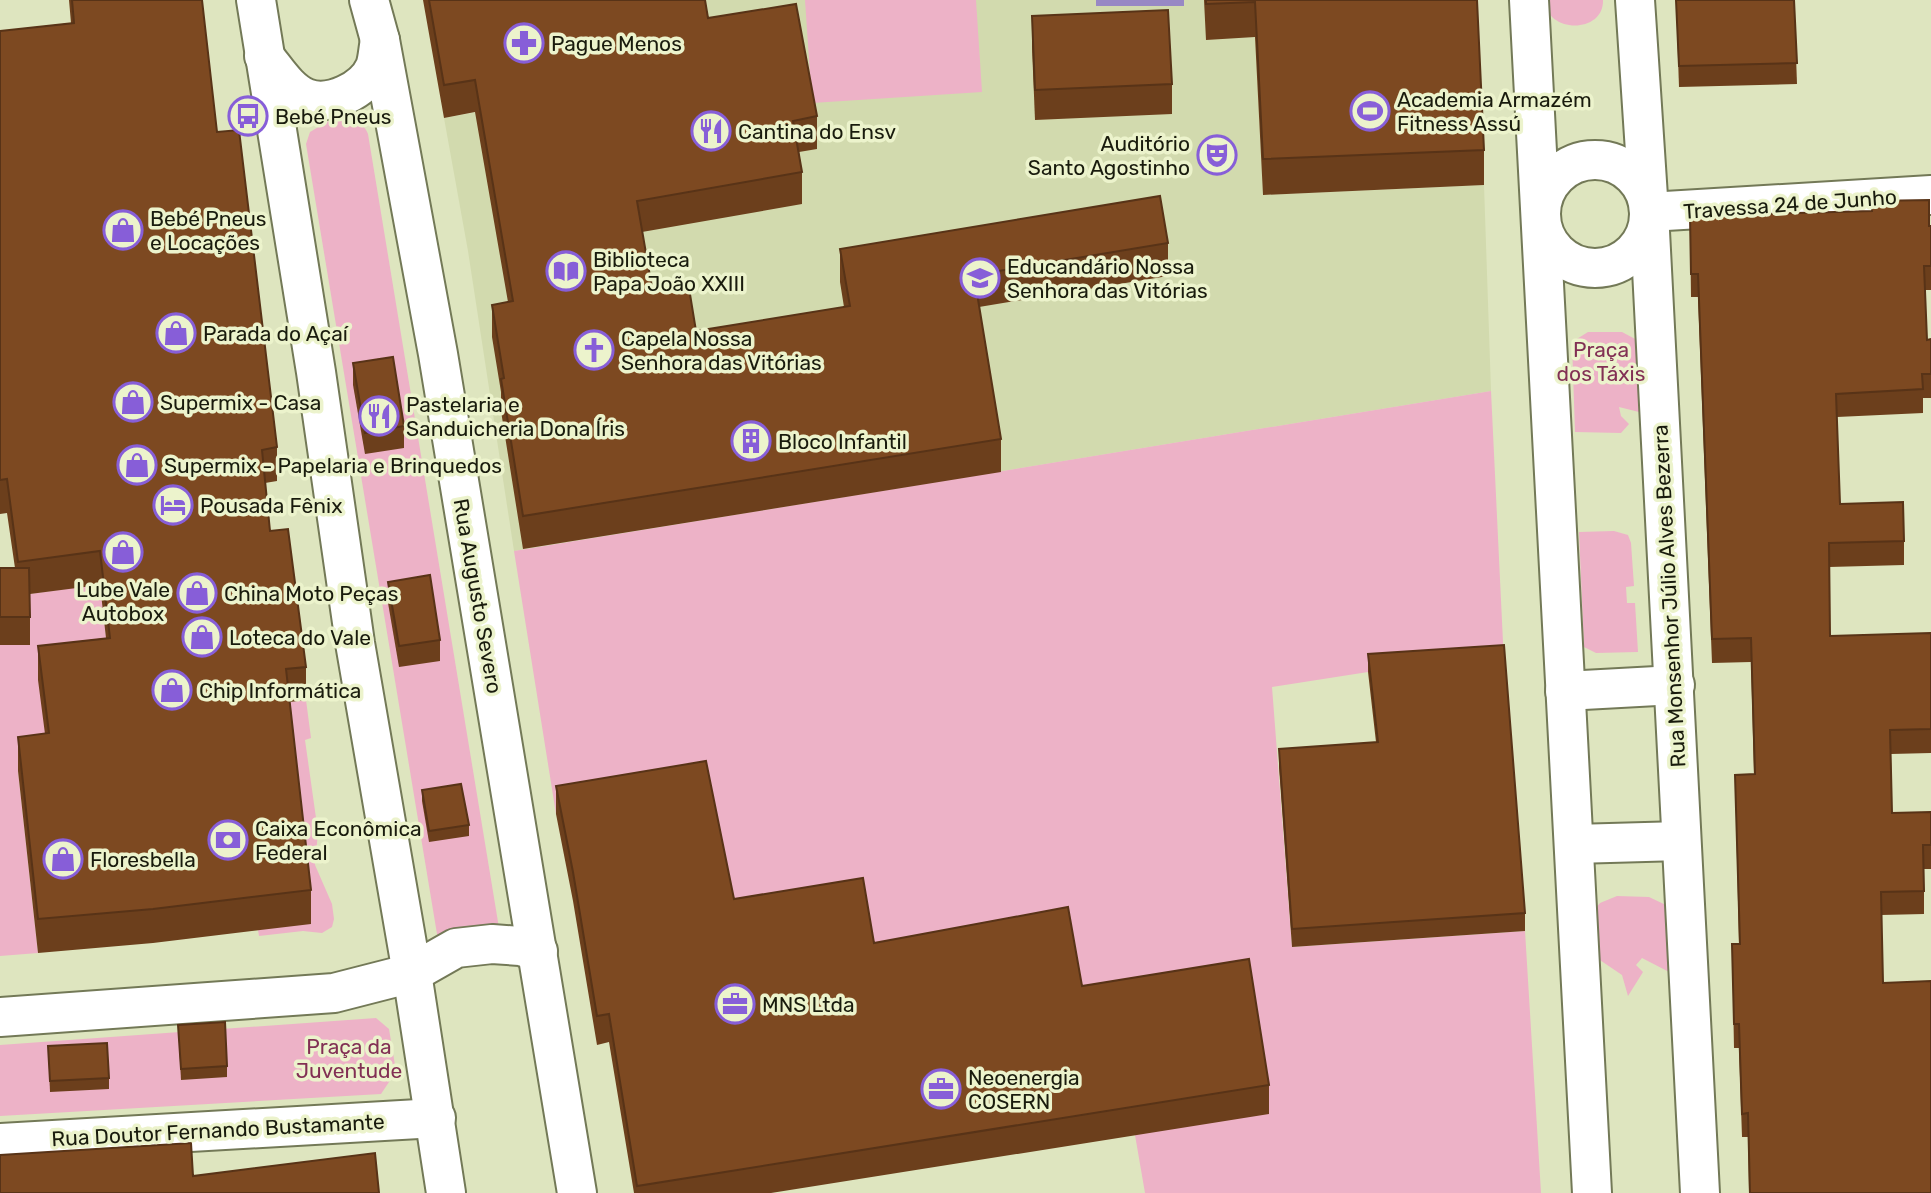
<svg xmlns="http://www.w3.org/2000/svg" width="1931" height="1193" font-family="Rubik,sans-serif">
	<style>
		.built { fill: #d2daae }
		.green { fill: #edb2c7 }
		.water { fill: #9888c4 }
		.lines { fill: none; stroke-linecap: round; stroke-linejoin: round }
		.minor-casing { stroke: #737957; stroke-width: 42 }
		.tertiary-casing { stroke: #737957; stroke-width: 42 }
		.secondary-casing { stroke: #737957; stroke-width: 42 }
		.minor { stroke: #fff; stroke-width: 38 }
		.tertiary { stroke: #fff; stroke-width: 38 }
		.secondary { stroke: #fff; stroke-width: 38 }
		.wall { fill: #6c3f1c }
		.building { fill: #7d4921; stroke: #583317; stroke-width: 2 }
		.labels { text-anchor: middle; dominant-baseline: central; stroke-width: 7; stroke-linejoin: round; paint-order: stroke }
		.poi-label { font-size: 21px; fill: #191b0d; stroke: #ecf3cc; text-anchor: start }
		.street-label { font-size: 21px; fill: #191b0d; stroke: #ecf3cc }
		.park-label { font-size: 21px; fill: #823054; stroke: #ecf3cc }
	</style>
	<rect width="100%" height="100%" fill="#dee5bf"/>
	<path class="built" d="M 610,0 L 1254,0 L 1263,195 L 1484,185 L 1491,391 L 514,551 L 468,251 L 444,118 L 625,86 Z"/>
	<g class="green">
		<path d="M 805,0 L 976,0 L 982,92 L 812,103 Z"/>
		<path d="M 1545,0 L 1603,0 C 1604,34 1546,34 1545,0 Z"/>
		<path d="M 332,119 C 347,119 362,119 368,134 L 500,934 L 438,940 L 306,144 L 310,132 Z"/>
		<path d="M 1588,332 L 1622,332 L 1637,340 L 1642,365 L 1632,367 L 1628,374 L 1633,379 L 1643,381 L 1643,413 L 1619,407 L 1621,416 L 1629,424 L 1621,433 L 1575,432 L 1572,342 Z"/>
		<path d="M 1491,391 L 1504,663 L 1368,672 L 1272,687 L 1292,947 L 1525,931 L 1541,1193 L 1145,1193 L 1135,1135 L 1082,1014 L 687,934 L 556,814 L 514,551 Z"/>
		<path d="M 1614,531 L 1628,535 L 1631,543 L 1634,586 L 1626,587 L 1627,603 L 1635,603 L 1638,652 L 1596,653 L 1584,647 L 1579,532 Z"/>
		<path d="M 100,584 L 116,723 L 306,700 L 311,738 L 305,740 L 318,832 L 315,865 L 332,904 L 334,919 L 332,927 L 322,933 L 303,931 L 259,936 L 258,930 L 18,771 L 38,953 L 0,956 L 0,645 L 30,644 L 29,594 Z"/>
		<path d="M 1617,896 L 1649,897 L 1668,906 L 1673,974 L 1642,958 L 1636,965 L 1643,972 L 1628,996 L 1622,975 L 1591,954 L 1595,909 L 1600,903 Z"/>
		<path d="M 376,1018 L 389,1029 L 395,1065 L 391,1079 L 381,1094 L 0,1116 L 0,1045 Z"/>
	</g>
	<rect class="water" x="1096" y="0" width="88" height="6"/>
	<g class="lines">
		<g class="minor-casing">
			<g id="minor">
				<circle cx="1595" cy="214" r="54"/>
				<path d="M 1649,212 L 1931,195"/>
				<path d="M 0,1017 L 334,993 L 412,973 L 456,948 L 492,944 L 520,946 L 538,951"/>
				<path d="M 0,1143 L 436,1118"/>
			</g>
		</g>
		<g class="tertiary-casing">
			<g id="tertiary">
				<path d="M 1529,0 L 1592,1193"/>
				<path d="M 1635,0 L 1649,212 L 1700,1193"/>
				<path d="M 1565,691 L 1675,685"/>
				<path d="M 1574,844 L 1681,841"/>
			</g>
		</g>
		<g class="secondary-casing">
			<g id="secondary">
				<path d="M 256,0 L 316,372 L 355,643 L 412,973 L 446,1193"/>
				<path d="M 369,0 L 380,40 L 438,354 L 577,1193"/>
				<path d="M 264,56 C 276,70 288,91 306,98 C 330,107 365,90 375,67 C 378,59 378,49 380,40"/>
			</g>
		</g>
		<use href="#minor" class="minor"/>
		<use href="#tertiary" class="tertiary"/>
		<use href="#secondary" class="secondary"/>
	</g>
	<g class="wall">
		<path d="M 69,0 L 202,0 L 217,132 L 277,447 L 277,481 L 265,483 L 270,531 L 306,667 L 306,700 L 290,702 L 311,890 L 311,924 L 153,943 L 38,953 L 18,771 L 18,737 L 45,734 L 38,680 L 38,646 L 106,638 L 100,585 L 30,594 L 30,645 L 0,645 L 0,568 L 15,568 L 7,513 L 0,514 L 0,31 L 71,23 Z"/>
		<path d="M 423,0 L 705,0 L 708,18 L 817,116 L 817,149 L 799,152 L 802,172 L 802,204 L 642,232 L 652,288 L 696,331 L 844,307 L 840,282 L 840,249 L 1168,243 L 1168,276 L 979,307 L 1001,439 L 1001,472 L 523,549 L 501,411 L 501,392 L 492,337 L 492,305 L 508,302 L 475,112 L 444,118 Z"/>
		<path d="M 1204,0 L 1477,0 L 1484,150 L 1484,185 L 1263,195 L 1255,37 L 1206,40 Z"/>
		<path d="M 1676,0 L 1794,0 L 1797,84 L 1679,87 Z"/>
		<path d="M 1032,16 L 1172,84 L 1172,114 L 1035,120 L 1032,47 Z"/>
		<path d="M 1690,216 L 1931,226 L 1931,290 L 1925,290 L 1927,340 L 1931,339 L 1931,398 L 1923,398 L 1923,413 L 1837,417 L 1840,504 L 1904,541 L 1904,565 L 1829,567 L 1830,636 L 1931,633 L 1931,753 L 1891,754 L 1892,813 L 1931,812 L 1931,869 L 1924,869 L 1924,914 L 1881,915 L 1883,983 L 1931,1193 L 1749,1193 L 1748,1137 L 1742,1137 L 1739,1048 L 1734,1048 L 1732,944 L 1739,944 L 1735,775 L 1754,774 L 1751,662 L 1712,663 L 1698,297 L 1691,297 Z"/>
		<path d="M 353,363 L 404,426 L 404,448 L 365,454 L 353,385 Z"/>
		<path d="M 388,582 L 440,640 L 440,661 L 399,667 L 388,603 Z"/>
		<path d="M 1368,654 L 1525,913 L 1525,931 L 1292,947 L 1279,767 L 1279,749 L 1376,742 L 1368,672 Z"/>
		<path d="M 556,786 L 734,899 L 874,943 L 1082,986 L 1269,1085 L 1269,1114 L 771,1193 L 634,1193 L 609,1042 L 597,1045 L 573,901 L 556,814 Z"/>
		<path d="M 422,790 L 469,825 L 469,836 L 429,842 L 422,801 Z"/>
		<path d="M 178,1025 L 227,1066 L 227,1077 L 181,1080 Z"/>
		<path d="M 48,1046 L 109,1078 L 109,1089 L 50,1092 Z"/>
	</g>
	<g class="building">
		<path d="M 72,0 L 202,0 L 217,132 L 239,130 L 277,447 L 262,450 L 270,531 L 288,529 L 306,667 L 286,669 L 311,890 L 153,909 L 38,919 L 18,737 L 49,733 L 38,646 L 110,638 L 100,551 L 18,562 L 7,479 L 0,480 L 0,31 L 74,23 Z"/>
		<path d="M 429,0 L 705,0 L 708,18 L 796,4 L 817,116 L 793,121 L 802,172 L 637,201 L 652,288 L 688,282 L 696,331 L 850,306 L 840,249 L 1160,196 L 1168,243 L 974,275 L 1001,439 L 523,516 L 501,379 L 504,378 L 492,305 L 513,301 L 475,80 L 444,85 Z"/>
		<path d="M 1206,0 L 1477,0 L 1484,150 L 1263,159 L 1255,2 L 1206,4 Z"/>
		<path d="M 1676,0 L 1794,0 L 1797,63 L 1679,66 Z"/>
		<path d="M 1168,10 L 1172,84 L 1035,90 L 1032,16 Z"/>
		<path d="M 1929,200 L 1929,226 L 1931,226 L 1931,266 L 1924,266 L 1927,340 L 1931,339 L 1931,374 L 1922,374 L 1923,389 L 1836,394 L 1840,504 L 1903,502 L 1904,541 L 1829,543 L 1830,636 L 1931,633 L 1931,729 L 1890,730 L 1892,813 L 1931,812 L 1931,845 L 1923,845 L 1924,891 L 1881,892 L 1883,983 L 1931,981 L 1931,1193 L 1750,1193 L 1748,1113 L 1742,1114 L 1739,1024 L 1734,1024 L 1732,944 L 1740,944 L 1735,775 L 1755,774 L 1751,638 L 1712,639 L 1698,274 L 1691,274 L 1690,216 L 1872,211 L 1872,201 Z"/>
		<path d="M 393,357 L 404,426 L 365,433 L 353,363 Z"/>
		<path d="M 0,568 L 29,568 L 30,617 L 0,617 Z"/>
		<path d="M 430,575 L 440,640 L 399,646 L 388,582 Z"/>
		<path d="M 1504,645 L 1525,913 L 1292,929 L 1279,749 L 1378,742 L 1368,654 Z"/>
		<path d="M 706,761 L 734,899 L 863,878 L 874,943 L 1068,907 L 1082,986 L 1249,959 L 1269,1085 L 637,1186 L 609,1014 L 597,1016 L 573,872 L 556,786 Z"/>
		<path d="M 461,784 L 469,825 L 429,831 L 422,790 Z"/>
		<path d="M 225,1022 L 227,1066 L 181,1069 L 178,1025 Z"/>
		<path d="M 107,1043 L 109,1078 L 50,1081 L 48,1046 Z"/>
		<path d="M 191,1143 L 193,1176 L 375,1153 L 379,1193 L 0,1193 L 0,1155 Z"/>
	</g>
	<defs>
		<g id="pharmacy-ring" transform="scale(2.0125)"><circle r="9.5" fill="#ecf3cc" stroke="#875ed8" stroke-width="1.5"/><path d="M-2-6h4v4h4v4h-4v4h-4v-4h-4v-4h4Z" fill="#875ed8"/></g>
		<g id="stadium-ring" transform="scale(2.0125)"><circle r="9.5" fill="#ecf3cc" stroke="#875ed8" stroke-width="1.5"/><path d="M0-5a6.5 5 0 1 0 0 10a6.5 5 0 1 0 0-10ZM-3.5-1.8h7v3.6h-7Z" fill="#875ed8"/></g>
		<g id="bus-ring" transform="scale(2.0125)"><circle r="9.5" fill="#ecf3cc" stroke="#875ed8" stroke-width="1.5"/><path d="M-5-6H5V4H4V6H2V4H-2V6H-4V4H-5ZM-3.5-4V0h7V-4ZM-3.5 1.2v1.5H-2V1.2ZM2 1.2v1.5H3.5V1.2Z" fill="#875ed8"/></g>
		<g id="restaurant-ring" transform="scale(2.0125)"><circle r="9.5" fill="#ecf3cc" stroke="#875ed8" stroke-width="1.5"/><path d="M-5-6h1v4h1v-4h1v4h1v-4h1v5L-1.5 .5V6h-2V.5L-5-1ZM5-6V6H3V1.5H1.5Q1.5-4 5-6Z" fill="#875ed8"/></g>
		<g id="theatre-ring" transform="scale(2.0125)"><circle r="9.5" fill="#ecf3cc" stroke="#875ed8" stroke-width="1.5"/><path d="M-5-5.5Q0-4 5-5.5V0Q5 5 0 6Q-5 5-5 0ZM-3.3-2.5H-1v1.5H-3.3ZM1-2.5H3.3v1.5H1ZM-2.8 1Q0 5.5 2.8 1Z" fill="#875ed8"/></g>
		<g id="shop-ring" transform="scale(2.0125)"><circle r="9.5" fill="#ecf3cc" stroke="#875ed8" stroke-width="1.5"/><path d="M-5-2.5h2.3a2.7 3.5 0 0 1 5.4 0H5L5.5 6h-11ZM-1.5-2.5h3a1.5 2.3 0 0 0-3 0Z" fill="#875ed8"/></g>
		<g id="library-ring" transform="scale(2.0125)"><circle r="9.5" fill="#ecf3cc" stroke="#875ed8" stroke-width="1.5"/><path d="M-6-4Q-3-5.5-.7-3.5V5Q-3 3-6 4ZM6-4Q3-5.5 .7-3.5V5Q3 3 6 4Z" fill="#875ed8"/></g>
		<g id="school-ring" transform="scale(2.0125)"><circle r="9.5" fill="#ecf3cc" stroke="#875ed8" stroke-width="1.5"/><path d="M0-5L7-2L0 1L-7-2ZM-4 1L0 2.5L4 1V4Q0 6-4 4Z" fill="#875ed8"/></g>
		<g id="church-ring" transform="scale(2.0125)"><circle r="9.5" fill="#ecf3cc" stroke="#875ed8" stroke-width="1.5"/><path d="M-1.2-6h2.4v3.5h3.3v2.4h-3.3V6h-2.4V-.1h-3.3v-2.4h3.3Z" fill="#875ed8"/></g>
		<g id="building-ring" transform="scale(2.0125)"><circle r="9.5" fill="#ecf3cc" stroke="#875ed8" stroke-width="1.5"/><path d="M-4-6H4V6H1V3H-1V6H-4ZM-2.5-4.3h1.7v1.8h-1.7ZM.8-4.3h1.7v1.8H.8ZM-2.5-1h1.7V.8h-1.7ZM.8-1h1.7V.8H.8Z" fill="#875ed8"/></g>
		<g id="hotel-ring" transform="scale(2.0125)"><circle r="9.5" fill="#ecf3cc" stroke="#875ed8" stroke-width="1.5"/><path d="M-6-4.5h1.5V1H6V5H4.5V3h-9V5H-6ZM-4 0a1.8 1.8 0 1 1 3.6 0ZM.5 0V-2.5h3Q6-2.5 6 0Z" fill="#875ed8"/></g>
		<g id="bank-ring" transform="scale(2.0125)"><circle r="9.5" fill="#ecf3cc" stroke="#875ed8" stroke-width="1.5"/><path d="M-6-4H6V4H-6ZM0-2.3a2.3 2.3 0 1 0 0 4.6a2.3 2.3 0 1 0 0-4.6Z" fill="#875ed8"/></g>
		<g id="office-ring" transform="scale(2.0125)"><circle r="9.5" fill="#ecf3cc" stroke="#875ed8" stroke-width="1.5"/><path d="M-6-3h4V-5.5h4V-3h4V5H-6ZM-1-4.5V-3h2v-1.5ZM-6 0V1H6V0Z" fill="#875ed8"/></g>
	</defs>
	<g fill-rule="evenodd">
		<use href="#pharmacy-ring" x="524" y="43"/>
		<use href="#stadium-ring" x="1370" y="111"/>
		<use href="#bus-ring" x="248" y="116"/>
		<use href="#restaurant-ring" x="711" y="131"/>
		<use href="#theatre-ring" x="1217" y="155"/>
		<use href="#shop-ring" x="123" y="230"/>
		<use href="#library-ring" x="566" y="271"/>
		<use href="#school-ring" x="980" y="278"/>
		<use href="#shop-ring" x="176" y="333"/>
		<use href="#church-ring" x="594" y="350"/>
		<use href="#shop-ring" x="133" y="402"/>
		<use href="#restaurant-ring" x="379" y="416"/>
		<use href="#building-ring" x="751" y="441"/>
		<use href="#shop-ring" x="137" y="465"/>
		<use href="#hotel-ring" x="173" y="505"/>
		<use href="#shop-ring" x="123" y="552"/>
		<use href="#shop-ring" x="197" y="593"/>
		<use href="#shop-ring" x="202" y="637"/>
		<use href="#shop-ring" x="172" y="690"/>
		<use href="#bank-ring" x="228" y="840"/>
		<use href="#shop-ring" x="63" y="859"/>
		<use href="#office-ring" x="735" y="1004"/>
		<use href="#office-ring" x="941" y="1089"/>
	</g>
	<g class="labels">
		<g class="poi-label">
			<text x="551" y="43">Pague Menos</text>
			<text x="1397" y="99">Academia Armazém<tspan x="1397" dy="24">Fitness Assú</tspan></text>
			<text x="275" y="116">Bebé Pneus</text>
			<text x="738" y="131">Cantina do Ensv</text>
			<text x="1190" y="143" text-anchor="end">Auditório<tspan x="1190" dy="24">Santo Agostinho</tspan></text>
			<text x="150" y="218">Bebé Pneus<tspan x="150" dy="24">e Locações</tspan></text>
			<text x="593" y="259">Biblioteca<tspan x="593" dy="24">Papa João XXIII</tspan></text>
			<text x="1007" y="266">Educandário Nossa<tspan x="1007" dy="24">Senhora das Vitórias</tspan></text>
			<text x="203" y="333">Parada do Açaí</text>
			<text x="621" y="338">Capela Nossa<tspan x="621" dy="24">Senhora das Vitórias</tspan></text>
			<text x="160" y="402">Supermix - Casa</text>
			<text x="406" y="404">Pastelaria e<tspan x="406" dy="24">Sanduicheria Dona Íris</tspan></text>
			<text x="778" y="441">Bloco Infantil</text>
			<text x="164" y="465">Supermix - Papelaria e Brinquedos</text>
			<text x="200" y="505">Pousada Fênix</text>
			<text x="123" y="589" text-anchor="middle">Lube Vale<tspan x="123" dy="24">Autobox</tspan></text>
			<text x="224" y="593">China Moto Peças</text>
			<text x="229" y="637">Loteca do Vale</text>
			<text x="199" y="690">Chip Informática</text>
			<text x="255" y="828">Caixa Econômica<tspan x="255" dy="24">Federal</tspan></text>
			<text x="90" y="859">Floresbella</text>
			<text x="762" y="1004">MNS Ltda</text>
			<text x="968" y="1077">Neoenergia<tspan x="968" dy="24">COSERN</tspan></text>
		</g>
		<g class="street-label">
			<text transform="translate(1790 204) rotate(-4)">Travessa 24 de Junho</text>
			<text transform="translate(478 596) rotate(80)">Rua Augusto Severo</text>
			<text transform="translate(1669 596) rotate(-93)">Rua Monsenhor Júlio Alves Bezerra</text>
			<text transform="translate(218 1130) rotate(-3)">Rua Doutor Fernando Bustamante</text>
		</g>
		<g class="park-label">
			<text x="1601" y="349">Praça<tspan x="1601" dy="24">dos Táxis</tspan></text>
			<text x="349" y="1046">Praça da<tspan x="349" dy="24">Juventude</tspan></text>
		</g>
	</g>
</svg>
